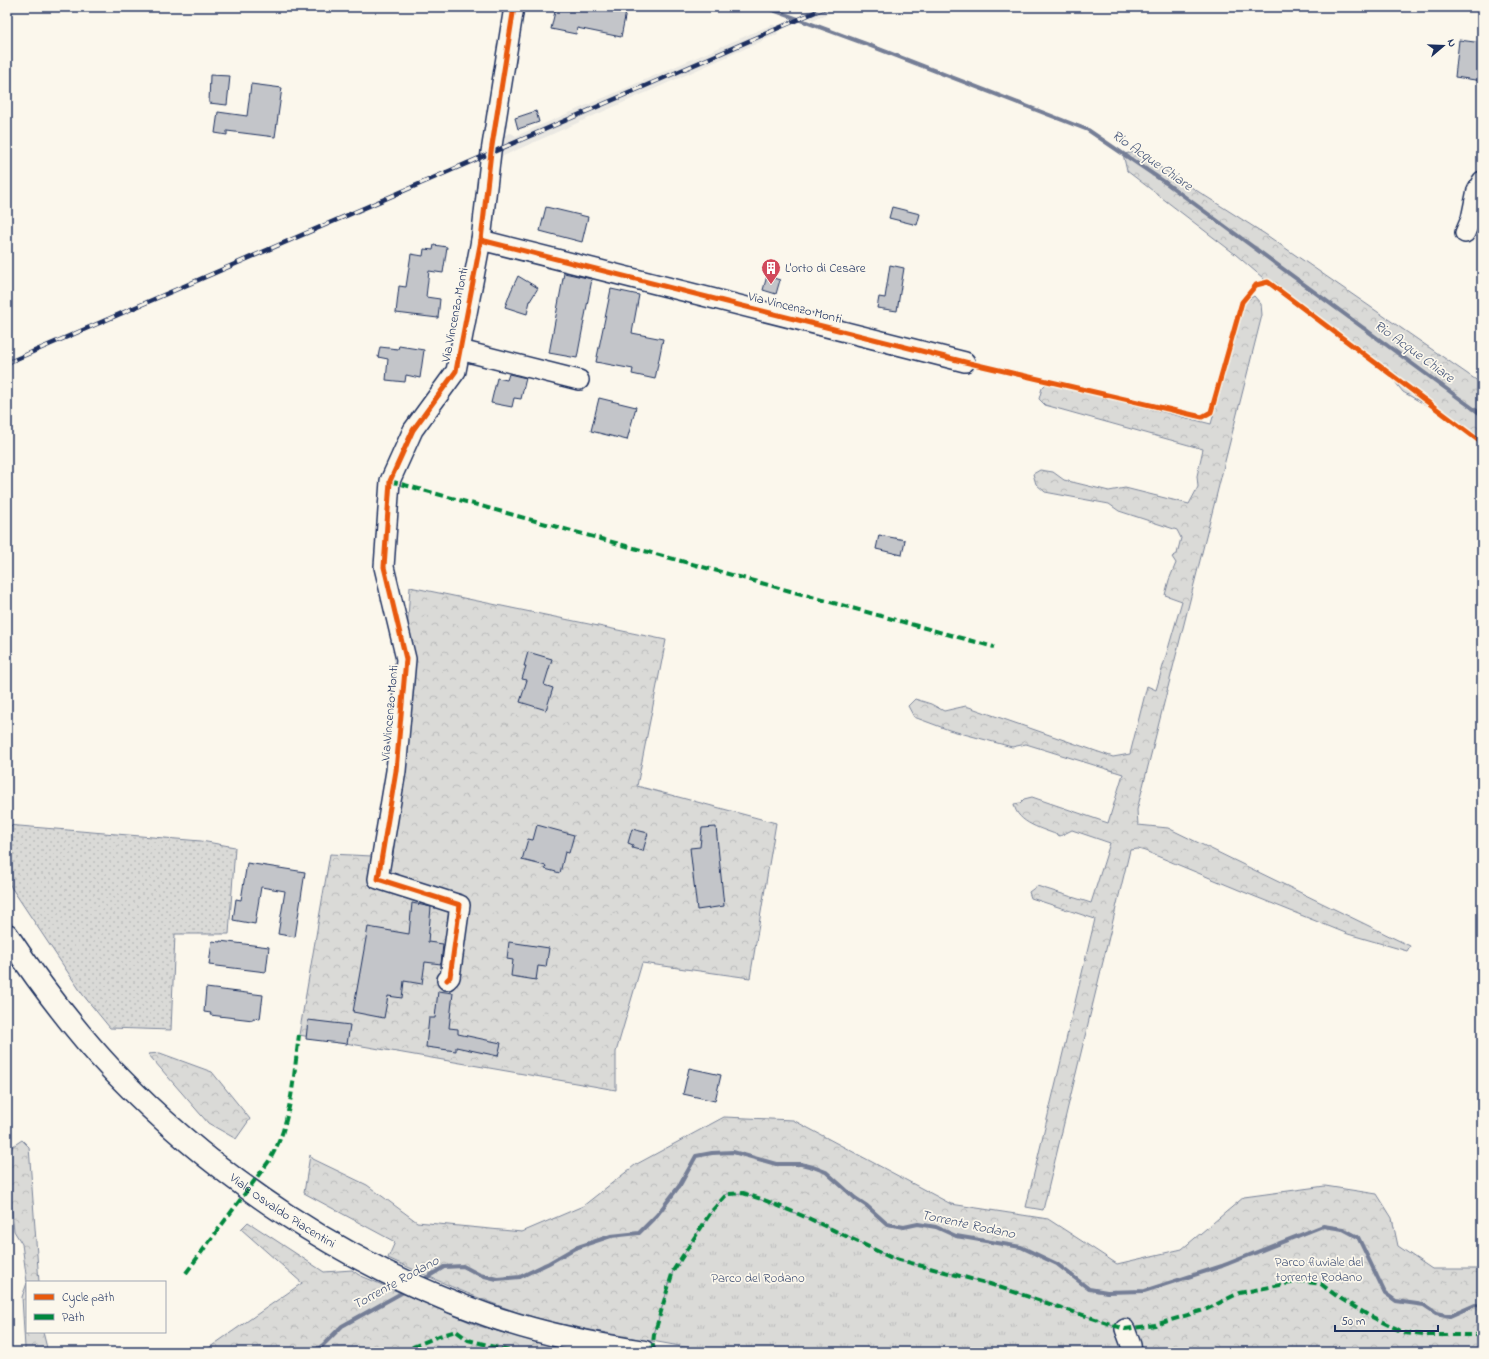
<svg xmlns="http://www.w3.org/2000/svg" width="1489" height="1359" font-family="'Indie Flower',sans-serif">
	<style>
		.built { fill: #eae8e2 }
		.grass { fill: url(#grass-dots); stroke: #7a849a }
		.forest { fill: url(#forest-crowns); stroke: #7a849a }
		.park { fill: url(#park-tufts); stroke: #7a849a }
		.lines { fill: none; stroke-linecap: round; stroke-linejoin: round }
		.stream { stroke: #747e96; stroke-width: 4 }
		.building { fill: #c3c5c9; stroke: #1b2f5e }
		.minor-casing { stroke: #1b2f5e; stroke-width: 22 }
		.major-casing { stroke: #1b2f5e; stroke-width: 25 }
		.minor { stroke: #fbf7ec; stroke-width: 19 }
		.major { stroke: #fbf7ec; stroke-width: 22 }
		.rail-casing { stroke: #1b2f5e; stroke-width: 4.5 }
		.rail { stroke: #fbf7ec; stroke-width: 3; stroke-dasharray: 9; stroke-linecap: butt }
		.quiet { stroke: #00873e; stroke-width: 4; stroke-dasharray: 8 4; stroke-linecap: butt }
		.cycleway-casing { stroke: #fbf7ec; stroke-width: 8 }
		.cycleway { stroke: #e8590c; stroke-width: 5 }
		.labels { text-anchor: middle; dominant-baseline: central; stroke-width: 3.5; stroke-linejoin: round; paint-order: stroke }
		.poi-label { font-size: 13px; fill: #1b2f5e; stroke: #fbf7ec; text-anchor: start }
		.street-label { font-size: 13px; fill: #1b2f5e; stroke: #fbf7ec }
		.park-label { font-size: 13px; fill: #415176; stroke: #fbf7ec }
		.water-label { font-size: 14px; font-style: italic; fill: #47577a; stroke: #fbf7ec }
	</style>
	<defs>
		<pattern id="grass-dots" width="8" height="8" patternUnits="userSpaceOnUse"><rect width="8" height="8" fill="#dadad7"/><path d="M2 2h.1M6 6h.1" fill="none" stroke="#babbbb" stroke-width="1.8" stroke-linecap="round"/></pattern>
		<pattern id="forest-crowns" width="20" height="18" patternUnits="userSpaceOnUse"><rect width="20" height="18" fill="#dadad7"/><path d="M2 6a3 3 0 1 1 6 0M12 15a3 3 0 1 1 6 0" fill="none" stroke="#babbbb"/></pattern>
		<pattern id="park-tufts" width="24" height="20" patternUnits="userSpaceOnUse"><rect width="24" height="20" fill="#dadad7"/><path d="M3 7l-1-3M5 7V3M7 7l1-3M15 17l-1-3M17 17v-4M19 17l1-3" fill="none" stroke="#babbbb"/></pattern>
	</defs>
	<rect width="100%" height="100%" fill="#fbf7ec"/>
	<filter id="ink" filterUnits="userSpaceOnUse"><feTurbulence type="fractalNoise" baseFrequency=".025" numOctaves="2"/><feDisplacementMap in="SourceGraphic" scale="8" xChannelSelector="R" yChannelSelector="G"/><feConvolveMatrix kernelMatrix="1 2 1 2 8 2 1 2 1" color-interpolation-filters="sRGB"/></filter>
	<g filter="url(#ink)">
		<g class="built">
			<path d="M 815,7 L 843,7 L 813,20 L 809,17 L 806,11 Z"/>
			<path d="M 771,25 L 775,25 L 778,34 L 494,160 L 497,137 L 511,133 L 516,136 Z"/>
		</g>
		<path class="grass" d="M 7,825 L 201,841 L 235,847 L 229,934 L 175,934 L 171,1030 L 110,1028 L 83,995 L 11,887 L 7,876 Z"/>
		<g class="forest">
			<path d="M 1136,152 L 1265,234 L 1482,384 L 1482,437 L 1403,392 L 1384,368 L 1277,290 L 1235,254 L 1127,171 L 1123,154 Z"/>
			<path d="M 1254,296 L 1261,304 L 1262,315 L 1137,810 L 1138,825 L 1168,828 L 1410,946 L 1407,951 L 1348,934 L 1251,895 L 1145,851 L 1138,849 L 1130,850 L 1043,1210 L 1026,1207 L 1095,919 L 1031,898 L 1029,892 L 1037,886 L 1091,903 L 1110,843 L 1072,830 L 1060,836 C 1044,829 1017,824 1014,804 L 1020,803 L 1024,799 L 1032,797 L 1108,823 L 1123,774 L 1026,744 L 1012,747 L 949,730 L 914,717 L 908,706 L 915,699 L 931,704 L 944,711 L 966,706 L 1113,757 L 1130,754 L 1147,686 L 1156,690 L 1182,601 L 1165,595 L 1169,580 L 1176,563 L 1172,557 L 1177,554 L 1181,538 L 1177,530 L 1119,511 L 1109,504 L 1045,492 L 1036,484 L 1033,474 L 1040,470 L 1053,472 L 1064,480 L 1109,491 L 1125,488 L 1189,504 L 1198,487 L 1197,476 L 1203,449 L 1045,405 L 1039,399 L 1042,388 L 1047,383 L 1211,424 L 1245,302 Z"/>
			<path d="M 410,587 L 666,640 L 637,786 L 776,823 L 750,978 L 642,963 L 616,1052 L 616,1090 L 299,1035 L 330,854 L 393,857 Z"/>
			<path d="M 160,1053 L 212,1072 L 250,1119 L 236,1139 L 208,1123 L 148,1054 Z"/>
			<path d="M 724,1117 L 793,1120 L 951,1204 L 1048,1219 L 1117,1264 L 1182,1249 L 1244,1197 L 1325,1186 L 1377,1194 L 1392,1218 L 1398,1246 L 1432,1269 L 1482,1269 L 1482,1352 L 1138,1352 L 1043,1301 L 990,1284 L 892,1258 L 808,1218 L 743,1193 L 673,1271 L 652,1341 L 644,1340 C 602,1332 558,1325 517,1312 C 472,1297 430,1277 388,1258 L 395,1242 L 304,1193 L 310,1155 L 313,1159 L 367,1185 L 417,1222 L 522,1232 L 583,1206 L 635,1165 Z"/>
			<path d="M 22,1140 L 29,1147 L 39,1282 L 27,1282 L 22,1244 L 14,1231 L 8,1172 L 10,1163 L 7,1163 L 7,1147 L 13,1146 Z"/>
			<path d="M 248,1222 L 324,1272 L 352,1270 L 359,1275 L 479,1326 L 573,1352 L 203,1352 L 302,1283 L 241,1229 Z"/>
			<path d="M 27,1283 L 27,1332 L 43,1332 L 48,1352 L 24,1352 L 25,1348 L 22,1297 Z"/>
		</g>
		<path class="park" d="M 743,1193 L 808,1218 L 892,1258 L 990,1284 L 1125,1329 L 1138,1352 L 713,1352 L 652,1341 L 673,1271 L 711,1212 L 727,1194 Z"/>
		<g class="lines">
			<g class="stream">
				<path d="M 765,7 L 866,44 L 1088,130 L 1166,183 L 1482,415"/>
				<path d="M 421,1281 L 444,1267 L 463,1266 L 480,1275 L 497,1279 L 520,1277 L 549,1263 L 575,1248 L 611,1236 L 639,1233 L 657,1215 L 680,1185 L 696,1156 L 712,1153 L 733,1152 L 776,1164 L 801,1164 L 813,1167 L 826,1172 L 855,1198 L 867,1206 L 887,1224 L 904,1227 L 918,1224 L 936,1227 L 956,1236 L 1021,1247 L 1057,1264 L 1089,1289 L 1107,1292 L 1144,1291 L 1222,1266 L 1323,1226 L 1343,1229 L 1358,1237 L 1385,1293 L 1396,1301 L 1424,1305 L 1436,1313 L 1450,1316 L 1475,1305 L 1482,1306"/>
				<path d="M 313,1352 L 323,1345 L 342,1326 L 407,1290"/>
			</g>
		</g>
		<g class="building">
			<path d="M 556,7 L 603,7 L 626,12 L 621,37 L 577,28 L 576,34 L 551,29 Z"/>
			<path d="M 1459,40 L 1482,43 L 1482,81 L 1455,77 Z"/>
			<path d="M 210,75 L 230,76 L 227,105 L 209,103 Z"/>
			<path d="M 251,84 L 282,88 L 275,137 L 227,131 L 227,135 L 215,133 L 218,112 L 247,116 Z"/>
			<path d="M 536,111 L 539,122 L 518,129 L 515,118 Z"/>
			<path d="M 546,207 L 588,217 L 582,242 L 540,231 Z"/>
			<path d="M 892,207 L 920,214 L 917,225 L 889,218 Z"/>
			<path d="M 434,245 L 447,247 L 443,273 L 429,271 L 426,297 L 440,299 L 438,318 L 396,313 L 399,286 L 406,287 L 411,254 L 423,256 L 424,249 L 433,250 Z"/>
			<path d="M 890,265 L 904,268 L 897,311 L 877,308 L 879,297 L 885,298 Z"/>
			<path d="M 564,273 L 592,279 L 577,358 L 549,353 Z"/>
			<path d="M 518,276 L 538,288 L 530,301 L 527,314 L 505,307 L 511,291 Z"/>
			<path d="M 767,276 L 780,280 L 776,294 L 763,290 Z"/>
			<path d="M 611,289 L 639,295 L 632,333 L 663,339 L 655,379 L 632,374 L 633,369 L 596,362 Z"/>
			<path d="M 399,346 L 424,350 L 420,378 L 406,375 L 405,382 L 386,380 L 388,359 L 378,357 L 380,347 L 398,349 Z"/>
			<path d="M 509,374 L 526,378 L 521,399 L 514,398 L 512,407 L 491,403 L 497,378 L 507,380 Z"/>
			<path d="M 599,398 L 636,407 L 627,440 L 591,431 Z"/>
			<path d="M 879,535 L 905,540 L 902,555 L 876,549 Z"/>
			<path d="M 528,652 L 552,659 L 544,685 L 553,688 L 546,710 L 520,702 L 527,680 L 522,679 L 526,666 L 524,666 Z"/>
			<path d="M 537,825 L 574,835 L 569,853 L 565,852 L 560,873 L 545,869 L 546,866 L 522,860 L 528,839 L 533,840 Z"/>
			<path d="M 716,827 L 724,906 L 697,910 L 690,848 L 700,847 L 702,828 Z"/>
			<path d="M 632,829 L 648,833 L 643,851 L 632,848 L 633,845 L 628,843 Z"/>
			<path d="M 247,863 L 305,872 L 295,937 L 278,934 L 285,891 L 261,887 L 255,924 L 233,920 L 236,899 L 241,900 Z"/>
			<path d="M 412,903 L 431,907 L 428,942 L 443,944 L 441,964 L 425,962 L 422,984 L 404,981 L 402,998 L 388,996 L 384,1018 L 353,1012 L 368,927 L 409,934 Z"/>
			<path d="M 212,941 L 220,942 L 220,941 L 269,947 L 266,972 L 209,965 Z"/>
			<path d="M 509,942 L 549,948 L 546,967 L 538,966 L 536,980 L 511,976 L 513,960 L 507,959 Z"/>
			<path d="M 206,988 L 263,995 L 260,1019 L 253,1018 L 253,1020 L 210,1015 L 211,1013 L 204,1012 Z"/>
			<path d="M 438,991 L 453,993 L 449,1028 L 458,1029 L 458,1034 L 501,1043 L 498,1056 L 456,1047 L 456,1051 L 426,1047 L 429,1018 L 435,1018 Z"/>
			<path d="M 308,1020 L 350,1025 L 347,1044 L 306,1039 Z"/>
			<path d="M 689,1068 L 721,1075 L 715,1101 L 683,1094 Z"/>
		</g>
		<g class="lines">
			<g class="minor-casing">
				<g id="minor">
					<path d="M 1465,233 L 1471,219 L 1477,190 L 1482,181"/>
					<path d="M 481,240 L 965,362"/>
					<path d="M 460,350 L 579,380"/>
					<path d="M 447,980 L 450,977 L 460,905 L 378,879 L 396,771 L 406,659 L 384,567 L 390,481 L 413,430 L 456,371 L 481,240 L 491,152 L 514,7"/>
					<path d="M 1125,1329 L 1131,1345 L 1132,1352"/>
				</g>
			</g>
			<g class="major-casing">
				<g id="major">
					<path id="s1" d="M 7,935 C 39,983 74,1030 114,1072 C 217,1179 346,1265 487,1315 C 538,1333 591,1344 644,1352"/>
				</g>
			</g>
			<use href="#minor" class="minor"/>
			<use href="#major" class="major"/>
			<g class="rail-casing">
				<path id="rail" d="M 7,363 L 827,7"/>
			</g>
			<use href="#rail" class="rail"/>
			<g class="quiet">
				<path d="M 390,481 L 994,647"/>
				<path d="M 186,1273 L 269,1161 C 275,1150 281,1139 284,1127 C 293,1097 295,1065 299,1035"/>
				<path d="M 401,1352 L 439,1336 L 456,1331 L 468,1340 L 514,1352"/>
				<path d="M 652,1352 L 654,1335 L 673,1271 L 711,1212 L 727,1194 L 743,1193 L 764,1200 L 808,1218 L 892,1258 L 990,1284 L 1125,1329 L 1155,1325 L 1207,1309 L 1239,1293 L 1301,1281 L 1321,1284 L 1338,1297 L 1368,1315 L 1405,1333 L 1423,1335 L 1482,1335"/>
			</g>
			<g class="cycleway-casing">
				<g id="cycleway">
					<path d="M 481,240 L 965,362 L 1202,417 L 1211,412 L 1242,302 L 1256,285 L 1268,282 L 1482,443"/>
					<path d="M 447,980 L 450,977 L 460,905 L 378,879 L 396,771 L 406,659 L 384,567 L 390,481 L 413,430 L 456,371 L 481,240 L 491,152 L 514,7"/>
				</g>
			</g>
			<use href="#cycleway" class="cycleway"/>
		</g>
	</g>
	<defs>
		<g id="building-pin" transform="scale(1)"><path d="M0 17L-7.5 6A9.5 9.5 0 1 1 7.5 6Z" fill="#d1495b" stroke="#fbf7ec"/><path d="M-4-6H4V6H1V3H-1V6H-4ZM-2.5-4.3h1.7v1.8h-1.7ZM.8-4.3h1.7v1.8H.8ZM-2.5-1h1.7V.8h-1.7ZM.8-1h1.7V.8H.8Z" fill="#fff"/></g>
	</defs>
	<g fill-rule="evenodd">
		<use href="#building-pin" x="771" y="268"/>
	</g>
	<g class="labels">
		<g class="poi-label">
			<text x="785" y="268">L'orto di Cesare</text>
		</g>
		<g class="street-label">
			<text transform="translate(795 308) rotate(14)">Via Vincenzo Monti</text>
			<text transform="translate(455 315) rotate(-79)">Via Vincenzo Monti</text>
			<text transform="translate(390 713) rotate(-85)">Via Vincenzo Monti</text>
			<text stroke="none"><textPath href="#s1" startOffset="393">Viale Osvaldo Piacentini</textPath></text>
		</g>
		<g class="park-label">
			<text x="1319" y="1262">Parco fluviale del<tspan x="1319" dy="15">torrente Rodano</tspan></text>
			<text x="758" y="1278">Parco del Rodano</text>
		</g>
		<g class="water-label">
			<text transform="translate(1152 161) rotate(35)">Rio Acque Chiare</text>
			<text transform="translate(1414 352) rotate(36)">Rio Acque Chiare</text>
			<text transform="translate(968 1225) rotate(12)">Torrente Rodano</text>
			<text transform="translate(396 1283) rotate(-29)">Torrente Rodano</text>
		</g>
	</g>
	<rect width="1489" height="1359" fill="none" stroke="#fbf7ec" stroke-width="24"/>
	<rect x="12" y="12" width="1465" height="1335" fill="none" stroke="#1b2f5e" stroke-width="1.5" filter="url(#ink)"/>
	<rect x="26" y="1281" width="140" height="52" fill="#fbf7ec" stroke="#a1a7b3"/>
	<rect x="34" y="1294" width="20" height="6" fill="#e8590c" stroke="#a1a7b3"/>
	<text x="62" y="1301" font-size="12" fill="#1b2f5e">Cycle path</text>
	<rect x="34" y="1314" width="20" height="6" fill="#00873e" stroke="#a1a7b3"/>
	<text x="62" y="1321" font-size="12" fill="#1b2f5e">Path</text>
	<g transform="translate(1443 46) rotate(71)" stroke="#fbf7ec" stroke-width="3" paint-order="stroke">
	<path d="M0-3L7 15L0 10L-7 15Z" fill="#1b2f5e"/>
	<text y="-6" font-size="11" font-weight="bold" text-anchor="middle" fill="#1b2f5e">N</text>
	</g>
	<path d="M1335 1325v6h103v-6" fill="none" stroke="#1b2f5e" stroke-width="2"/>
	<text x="1341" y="1325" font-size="12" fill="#1b2f5e" stroke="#fbf7ec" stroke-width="3" paint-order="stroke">50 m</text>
</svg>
